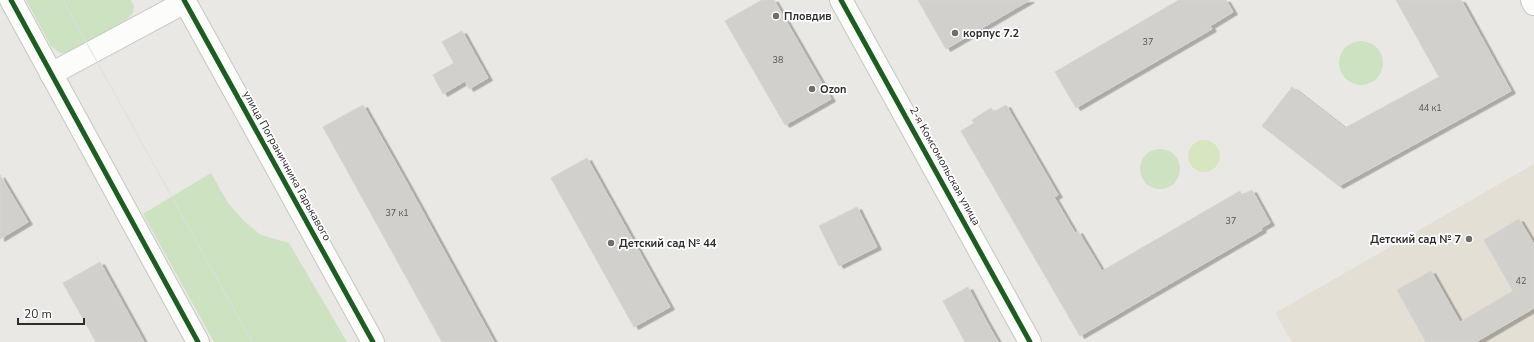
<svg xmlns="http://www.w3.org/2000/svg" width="1534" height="342" font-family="'Nunito Sans',sans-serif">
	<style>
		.education { fill: #e4dfd4 }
		.green { fill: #cde2c1 }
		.pitch { fill: #d6e6c0 }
		.building { fill: #d2d0cd; stroke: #d5d4d1; filter: url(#shadow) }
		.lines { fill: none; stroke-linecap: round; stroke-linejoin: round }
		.minor-casing { stroke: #c7c6c7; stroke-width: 24 }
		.minor { stroke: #fcfcfb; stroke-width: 22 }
		.tram { stroke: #dfdfe0; stroke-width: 1 }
		.cycleway-casing { stroke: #fff; stroke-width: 8 }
		.cycleway { stroke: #1b5e20; stroke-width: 5 }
		.poi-dot { fill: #6f6e6d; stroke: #fff; stroke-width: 1.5 }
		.labels { text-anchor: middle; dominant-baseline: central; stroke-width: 3.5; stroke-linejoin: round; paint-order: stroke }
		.number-label { font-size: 9px; fill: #575656 }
		.poi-label { font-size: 11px; font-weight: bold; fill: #2d2d2d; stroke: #fff; text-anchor: start }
		.street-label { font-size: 11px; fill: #2d2d2d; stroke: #fff }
	</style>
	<defs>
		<filter id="shadow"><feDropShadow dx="4.5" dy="2.5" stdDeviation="0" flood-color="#0004"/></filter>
	</defs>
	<rect width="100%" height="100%" fill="#eae8e5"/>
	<path class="education" d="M 1534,164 L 1534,342 L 1292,342 L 1275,313 Z"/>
	<g class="green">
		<path d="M 26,0 L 131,0 L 134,6 L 133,13 L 127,19 L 69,53 L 60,53 L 51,46 Z"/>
		<circle cx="1361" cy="63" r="22"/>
		<circle cx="1160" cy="169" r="20"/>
		<path d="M 211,173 L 228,203 L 244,221 L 261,235 L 289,243 L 347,342 L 214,342 L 143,214 Z"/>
	</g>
	<circle class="pitch" cx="1204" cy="156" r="16"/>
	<g class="building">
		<path d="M 762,0 L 774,0 L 831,99 L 785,125 L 725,21 Z"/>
		<path d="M 918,0 L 1030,0 L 946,49 Z"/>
		<path d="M 1179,0 L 1226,0 L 1233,12 L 1210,26 L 1212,29 L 1076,108 L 1055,72 Z"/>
		<path d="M 1396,0 L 1461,0 L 1511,91 L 1339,186 L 1262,126 L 1292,87 L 1345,128 L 1439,77 Z"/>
		<path d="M 462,31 L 488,78 L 469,89 L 465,81 L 443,94 L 433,75 L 454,63 L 442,42 Z"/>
		<path d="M 363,105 L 408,185 L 494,342 L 442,342 L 323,127 Z"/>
		<path d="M 1006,105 L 1058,195 L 1054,197 L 1075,233 L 1078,231 L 1102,271 L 1240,191 L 1242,195 L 1252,190 L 1270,223 L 1261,228 L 1262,230 L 1080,336 L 961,131 L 974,123 L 972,120 L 991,108 L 994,112 Z"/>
		<path d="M 587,158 L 670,307 L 634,327 L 551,178 Z"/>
		<path d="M 0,175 L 28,222 L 0,239 Z"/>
		<path d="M 857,207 L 877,247 L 839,266 L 819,226 Z"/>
		<path d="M 1519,219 L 1534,244 L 1534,308 L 1476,342 L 1426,342 L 1397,290 L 1431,271 L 1460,322 L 1513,291 L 1484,240 Z"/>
		<path d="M 100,262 L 144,342 L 96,342 L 63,283 Z"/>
		<path d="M 968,287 L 985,319 L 998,342 L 965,342 L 943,301 Z"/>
	</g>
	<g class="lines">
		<g class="minor-casing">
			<g id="minor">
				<path d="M 11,0 L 198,342"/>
				<path d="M 184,0 L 373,342"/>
				<path d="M 841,0 L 1030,342"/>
				<path d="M 1532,0 L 1534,4"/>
				<path d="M 51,74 L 185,2"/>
			</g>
		</g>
		<use href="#minor" class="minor"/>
		<path class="tram" d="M 63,0 L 252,342"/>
		<g class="cycleway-casing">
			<g id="cycleway">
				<path d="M 11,0 L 198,342"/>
				<path d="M 184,0 L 373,342"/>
				<path d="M 841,0 L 1030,342"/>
			</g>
		</g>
		<use href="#cycleway" class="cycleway"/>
	</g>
	<g class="poi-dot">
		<circle cx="776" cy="16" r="4"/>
		<circle cx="955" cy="33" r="4"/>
		<circle cx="812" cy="89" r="4"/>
		<circle cx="1469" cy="239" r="4"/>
		<circle cx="611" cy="243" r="4"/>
	</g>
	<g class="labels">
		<g class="number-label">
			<text x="1148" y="42">37</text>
			<text x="778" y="60">38</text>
			<text x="1430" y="108">44 к1</text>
			<text x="397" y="213">37 к1</text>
			<text x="1231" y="221">37</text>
			<text x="1521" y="281">42</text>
		</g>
		<g class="poi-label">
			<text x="784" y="16">Пловдив</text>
			<text x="963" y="33">корпус 7.2</text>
			<text x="820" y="89">Ozon</text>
			<text x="1461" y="239" text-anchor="end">Детский сад № 7</text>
			<text x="619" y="243">Детский сад № 44</text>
		</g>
		<g class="street-label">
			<text transform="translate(287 166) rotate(61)">улица Пограничника Гарькавого</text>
			<text transform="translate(945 166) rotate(61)">2-я Комсомольская улица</text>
		</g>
	</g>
	<path d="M18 318v6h66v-6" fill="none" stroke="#2d2d2d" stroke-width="2"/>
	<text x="24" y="318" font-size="12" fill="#2d2d2d" stroke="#ffffff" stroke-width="3" paint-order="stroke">20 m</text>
</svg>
